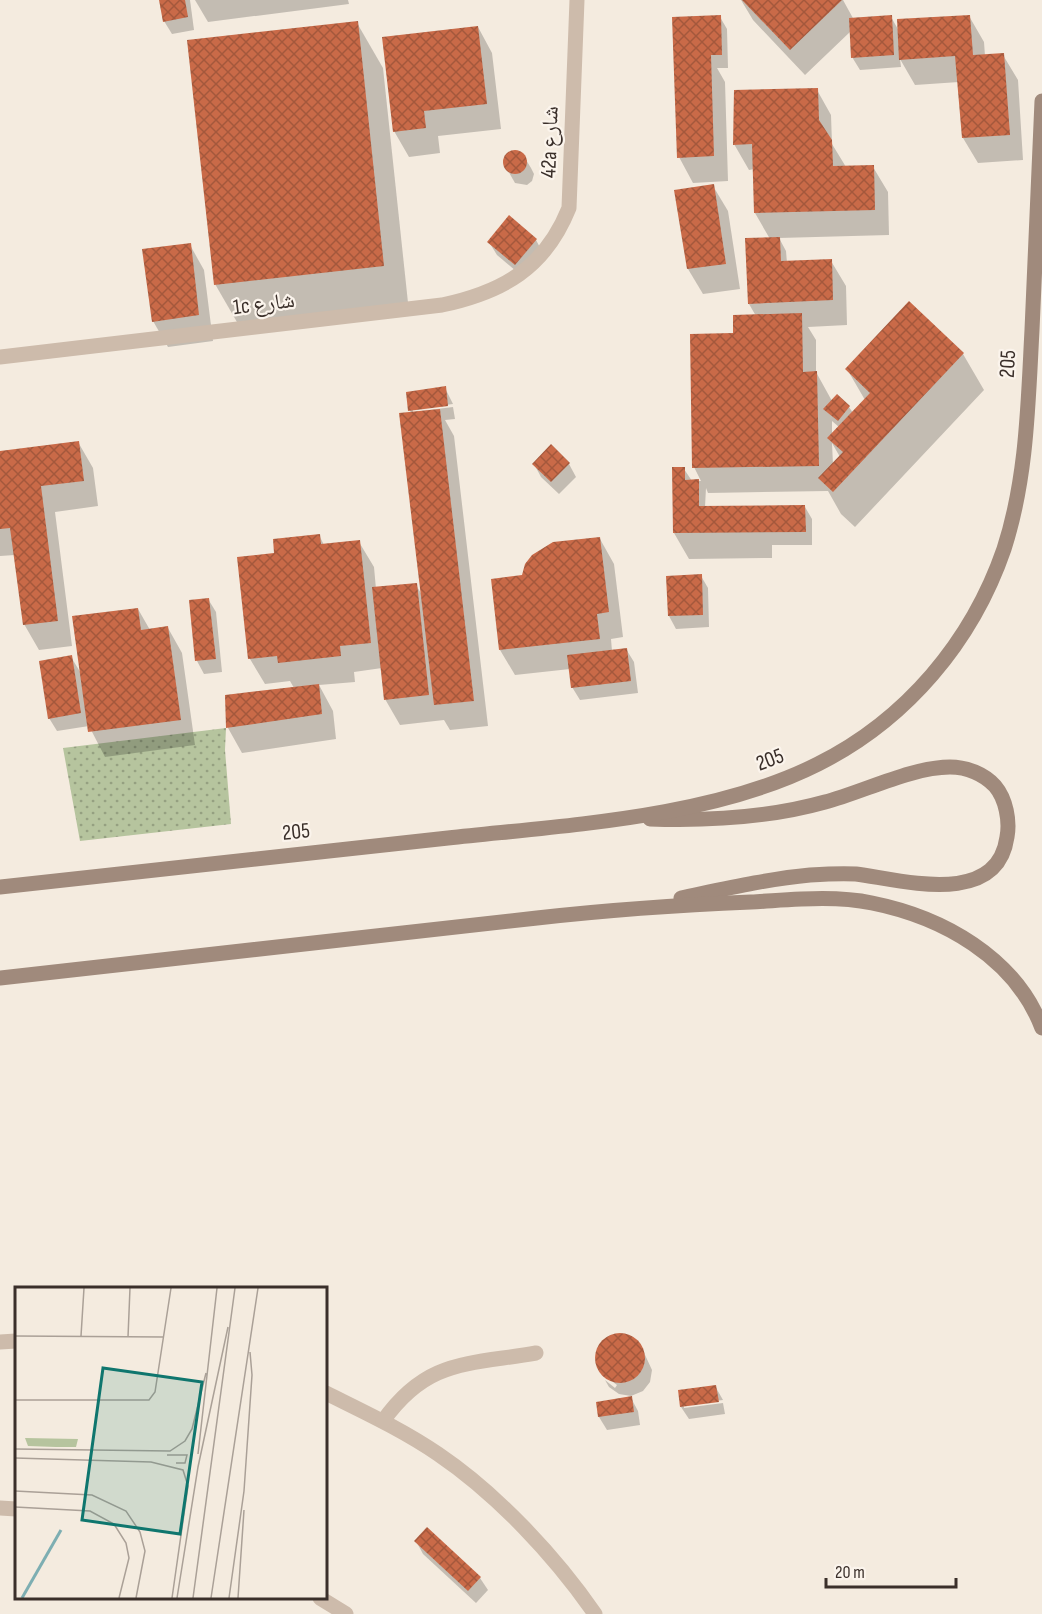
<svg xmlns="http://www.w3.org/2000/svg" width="1042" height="1614" font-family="'Sofia Sans Condensed','Noto Naskh Arabic',sans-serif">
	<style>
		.grass { fill: url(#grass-dots) }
		.shadow { fill: #0003; fill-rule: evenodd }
		.building { fill: url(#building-cross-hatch) }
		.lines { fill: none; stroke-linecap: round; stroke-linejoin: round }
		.lane { stroke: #cdbbab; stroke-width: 15 }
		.street { stroke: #cdbbab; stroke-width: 15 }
		.secondary { stroke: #a08a7c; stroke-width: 15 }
		.labels { text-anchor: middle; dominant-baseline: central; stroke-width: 4.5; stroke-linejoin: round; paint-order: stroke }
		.street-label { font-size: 22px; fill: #3a2f2a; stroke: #fbf4ec }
		.inset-river { fill: none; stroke: #7daeb2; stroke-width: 3 }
		.inset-road { fill: none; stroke: #aaa097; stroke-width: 1.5 }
		.view { fill: #0f766e; fill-opacity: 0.15; stroke: #0f766e; stroke-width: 3 }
		.inset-edge { fill: none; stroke: #3a2f2a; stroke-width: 3 }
	</style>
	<defs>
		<pattern id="grass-dots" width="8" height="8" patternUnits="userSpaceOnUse" patternTransform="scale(1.5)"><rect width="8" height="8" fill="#b6c49e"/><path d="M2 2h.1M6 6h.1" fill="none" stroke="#95a081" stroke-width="1.8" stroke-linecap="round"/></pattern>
		<pattern id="building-cross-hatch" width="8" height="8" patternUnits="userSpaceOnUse" patternTransform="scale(1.5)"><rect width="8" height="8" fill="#c96a48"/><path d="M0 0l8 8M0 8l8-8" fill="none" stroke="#a4583c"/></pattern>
	</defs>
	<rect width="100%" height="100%" fill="#f4ebdf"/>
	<path class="grass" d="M 226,728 L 225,750 L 231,824 L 80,841 L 63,748 Z"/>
	<g class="shadow">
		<path d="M 161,0 L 190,0 L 194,30 L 172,34 L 164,21 Z"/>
		<path d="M 195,0 L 348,0 L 349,4 L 208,22 Z"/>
		<path d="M 741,0 L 843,0 L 854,20 L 891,17 L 899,31 L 969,16 L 984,42 L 985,56 L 1003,55 L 1018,80 L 1023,160 L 978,163 L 963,138 L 959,82 L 915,85 L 900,59 L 901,67 L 860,70 L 852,57 L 851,31 L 805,75 L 753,20 Z"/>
		<path d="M 720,17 L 727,29 L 728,68 L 717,68 L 725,82 L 728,181 L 693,183 L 679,157 Z"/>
		<path d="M 357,23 L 383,68 L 409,312 L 241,329 L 215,284 Z"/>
		<path d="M 478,27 L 492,53 L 501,129 L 438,136 L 440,153 L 409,157 L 394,131 Z"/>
		<path d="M 817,90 L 831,115 L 832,144 L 846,167 L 873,167 L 888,192 L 889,235 L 779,238 L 786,251 L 787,263 L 831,261 L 846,286 L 847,325 L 808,327 L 816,340 L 816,372 L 832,401 L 849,407 L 853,413 L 865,400 L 847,369 L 909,303 L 963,354 L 984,390 L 855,527 L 841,514 L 828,491 L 708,493 L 706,488 L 705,507 L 805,507 L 812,519 L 812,545 L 772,545 L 772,558 L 689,559 L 674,533 L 674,469 L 684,469 L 692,481 L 701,481 L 694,467 L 735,334 L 756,316 L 749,304 L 770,239 L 755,213 L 754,169 L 749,170 L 734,144 ZM 832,421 L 839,427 L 832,435 ZM 832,443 L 840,457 L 833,465 Z"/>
		<path d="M 510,152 L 523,155 L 531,168 L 534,174 L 532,181 L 527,185 L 515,183 L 507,169 L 505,163 Z"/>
		<path d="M 713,186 L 728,211 L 740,289 L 703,294 L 688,269 L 676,191 Z"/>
		<path d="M 536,240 L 543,253 L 523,277 L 497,255 L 489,242 Z"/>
		<path d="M 190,245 L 204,270 L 213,341 L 168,347 L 153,321 Z"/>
		<path d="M 445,388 L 453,404 L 413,409 L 413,412 L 453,407 L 455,419 L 445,420 L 454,436 L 488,726 L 450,730 L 444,720 L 400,725 L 385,699 L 382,668 L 354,672 L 355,682 L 319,685 L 333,711 L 336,739 L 242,753 L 228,728 L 226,696 L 294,688 L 290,681 L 265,684 L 250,659 L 276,554 L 319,535 L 324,545 L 359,542 L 374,567 L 376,589 L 416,585 L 422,595 L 411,414 L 407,393 Z"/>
		<path d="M 78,442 L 93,468 L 98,506 L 55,512 L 72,646 L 39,650 L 24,624 L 15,555 L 0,556 L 0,452 Z"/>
		<path d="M 551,446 L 569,464 L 576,477 L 559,494 L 541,477 L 534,464 Z"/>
		<path d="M 600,539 L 614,564 L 623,637 L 611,639 L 612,651 L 626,649 L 634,662 L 638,693 L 580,700 L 572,687 L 570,669 L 515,675 L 500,650 L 493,580 L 523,577 Z"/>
		<path d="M 701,576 L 708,588 L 709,627 L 676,629 L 669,616 Z"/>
		<path d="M 208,599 L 216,612 L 222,672 L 204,674 L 197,661 L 190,601 Z"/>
		<path d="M 138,609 L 150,630 L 168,628 L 182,653 L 195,745 L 105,757 L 89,726 L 57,731 L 49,718 L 71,657 L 82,675 Z"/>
		<path d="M 618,1335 L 630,1336 L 640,1344 L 652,1370 L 650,1382 L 643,1391 L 631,1396 L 619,1394 L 609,1387 L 605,1380 L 615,1388 L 617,1385 L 602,1374 L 596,1361 L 598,1349 L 606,1339 Z"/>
		<path d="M 715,1386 L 723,1400 L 684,1405 L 684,1408 L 723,1403 L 725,1414 L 689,1419 L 681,1407 Z"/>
		<path d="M 631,1398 L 638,1411 L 640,1425 L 607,1430 L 599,1417 L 597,1403 Z"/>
		<path d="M 416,1541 L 480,1578 L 488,1590 L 476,1603 L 423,1554 Z"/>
	</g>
	<g class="building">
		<path d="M 159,0 L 185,0 L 188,17 L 163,22 Z"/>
		<path d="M 742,0 L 842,0 L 790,50 Z"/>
		<path d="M 721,15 L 722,55 L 711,55 L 714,156 L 677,158 L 672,17 Z"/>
		<path d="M 892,15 L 894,55 L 851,58 L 849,18 Z"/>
		<path d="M 970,15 L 973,55 L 1004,53 L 1010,135 L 962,138 L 955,56 L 899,60 L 897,19 Z"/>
		<path d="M 358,21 L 384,266 L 214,285 L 187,40 Z"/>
		<path d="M 478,26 L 487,104 L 424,111 L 426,128 L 393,132 L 382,37 Z"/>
		<path d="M 818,88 L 819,120 L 832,140 L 833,166 L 874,165 L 875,210 L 754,213 L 752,144 L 733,145 L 734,90 Z"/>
		<circle cx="515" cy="162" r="12"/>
		<path d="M 714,184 L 726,264 L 687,269 L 674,190 Z"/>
		<path d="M 509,215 L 537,239 L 515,265 L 487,242 Z"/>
		<path d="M 780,237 L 781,261 L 832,259 L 833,300 L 748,304 L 745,238 Z"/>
		<path d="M 191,243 L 199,315 L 152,322 L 142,249 Z"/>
		<path d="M 909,301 L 964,353 L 833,492 L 818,478 L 843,452 L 827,438 L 870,393 L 845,369 Z"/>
		<path d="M 802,313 L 803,372 L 817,371 L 819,466 L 692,468 L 690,334 L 733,333 L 733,315 Z"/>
		<path d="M 446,386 L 448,406 L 408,411 L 406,392 Z"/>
		<path d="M 837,394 L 850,406 L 838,421 L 823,409 Z"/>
		<path d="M 440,409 L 474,701 L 434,705 L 399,413 Z"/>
		<path d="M 79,441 L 84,481 L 41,486 L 58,621 L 23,625 L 10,528 L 0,529 L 0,451 Z"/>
		<path d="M 551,444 L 570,463 L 551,482 L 532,464 Z"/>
		<path d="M 672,467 L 685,467 L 685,480 L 699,479 L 699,506 L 805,505 L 806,532 L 673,533 Z"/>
		<path d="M 320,534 L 321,544 L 360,540 L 371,643 L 340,646 L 341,656 L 278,663 L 277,656 L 248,659 L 237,557 L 274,553 L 273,539 Z"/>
		<path d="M 600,537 L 609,612 L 597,614 L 600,639 L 499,650 L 491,579 L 522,575 L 525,564 L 532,555 L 553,542 Z"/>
		<path d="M 702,574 L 703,615 L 668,616 L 666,576 Z"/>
		<path d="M 417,583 L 429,695 L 384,700 L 372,587 Z"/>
		<path d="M 209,598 L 216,659 L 195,661 L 189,600 Z"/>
		<path d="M 138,608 L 141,630 L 168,626 L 181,720 L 88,732 L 72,616 Z"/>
		<path d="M 627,648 L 631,681 L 571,688 L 567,655 Z"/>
		<path d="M 72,655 L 81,713 L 48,719 L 39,661 Z"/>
		<path d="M 319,684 L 322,714 L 226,728 L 225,695 Z"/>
		<circle cx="620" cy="1358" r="25"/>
		<path d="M 716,1385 L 719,1402 L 680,1407 L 678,1390 Z"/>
		<path d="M 632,1396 L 634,1412 L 598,1417 L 596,1402 Z"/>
		<path d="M 427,1527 L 481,1577 L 468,1591 L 414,1541 Z"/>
	</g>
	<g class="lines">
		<g class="lane">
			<path d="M 0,1342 L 16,1341"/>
			<path d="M 326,1393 C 364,1412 403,1430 438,1454 C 497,1494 555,1556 595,1614"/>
			<path d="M 383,1421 C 427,1359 467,1365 536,1353"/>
			<path d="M 0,1508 L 16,1509"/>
			<path d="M 320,1598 L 346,1614"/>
		</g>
		<path class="street" d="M 0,357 L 442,305 C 503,292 545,268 569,208 L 577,0"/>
		<g class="secondary">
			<path d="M 650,819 C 708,821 768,818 825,802 C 863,792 912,767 950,767 C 967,767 984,774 995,786 C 1006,799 1010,821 1007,837 C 997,908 902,880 856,874 C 841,873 825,874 810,875 C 767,879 724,889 681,898"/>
			<path d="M 0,887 C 149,871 298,854 448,838 C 566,825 711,818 818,764 C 906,720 972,642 1004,549 C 1027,478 1028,404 1032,330 C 1035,254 1039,177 1042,101"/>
			<path d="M 0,978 C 179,958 358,938 537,918 C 608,910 679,905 751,902 C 790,900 833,895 872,903 C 942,917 1015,957 1042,1028"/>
		</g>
	</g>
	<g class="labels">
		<g class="street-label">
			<text transform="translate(550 142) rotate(-88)">42a شارع</text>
			<text transform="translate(264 304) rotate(-7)">1c شارع</text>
			<text transform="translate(1008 364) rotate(-87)">205</text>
			<text transform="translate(770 760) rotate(-21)">205</text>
			<text transform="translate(296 832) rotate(-6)">205</text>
		</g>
	</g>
	<g transform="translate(15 1287)">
		<rect width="312" height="312" fill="#f4ebdf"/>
		<path d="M 10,151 L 63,152 L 61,160 L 41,160 L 13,159 Z" fill="#b6c49e"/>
		<path class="inset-river" d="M 7,311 L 46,243"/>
		<path class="inset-road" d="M 0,49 L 149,50M 66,49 L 69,1M 113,50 L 115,1M 0,113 L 134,113 L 140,105 L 156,1M 0,162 L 155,164 L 170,154 L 177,142 L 191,86M 183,167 L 202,1M 152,168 L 172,168 L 170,176 L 161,176M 0,171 L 136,175 L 168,183 L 173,199 L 157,311M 0,204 L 77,208 L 111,224 L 125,245 L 130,264 L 121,311M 0,220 L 75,224 L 99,237 L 111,256 L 114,271 L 104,311M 162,311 L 183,180 L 213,40M 178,311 L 220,1M 196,311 L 243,1M 214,311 L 229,204 L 237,88 L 235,65M 223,311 L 229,223"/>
		<path class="view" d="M 88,81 L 187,95 L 165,247 L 67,233 Z"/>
		<rect width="312" height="312" class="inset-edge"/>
	</g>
	<path d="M826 1578v9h130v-9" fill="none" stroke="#3a2f2a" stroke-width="3"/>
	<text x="835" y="1578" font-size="18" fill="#3a2f2a" stroke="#fbf4ec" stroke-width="4.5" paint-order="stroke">20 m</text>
</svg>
